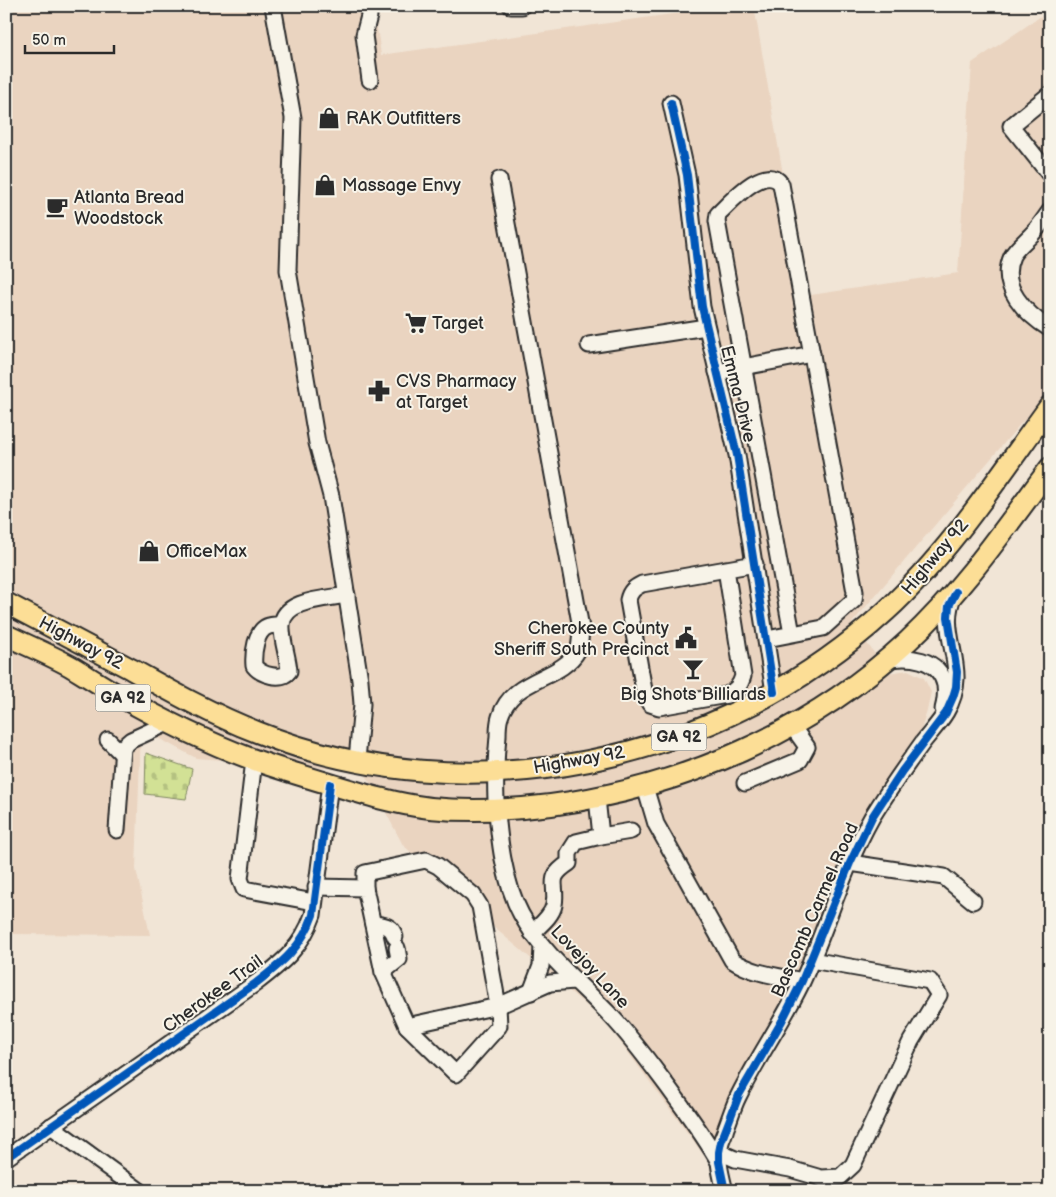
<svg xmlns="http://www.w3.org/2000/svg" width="1056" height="1197" font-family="'Balsamiq Sans',sans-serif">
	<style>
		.built { fill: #ead4c0 }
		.cemetery { fill: url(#cemetery-stones); stroke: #7e8660 }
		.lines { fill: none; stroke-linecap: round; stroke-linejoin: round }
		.minor-casing { stroke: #2b2b2b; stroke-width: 19 }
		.major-casing { stroke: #2b2b2b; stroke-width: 24 }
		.minor { stroke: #f7f3e8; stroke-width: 15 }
		.major { stroke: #fcde96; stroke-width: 20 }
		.cycleway-casing { stroke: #f7f3e8; stroke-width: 11 }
		.cycleway { stroke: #0057b8; stroke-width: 8 }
		.labels { text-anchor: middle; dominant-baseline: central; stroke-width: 4; stroke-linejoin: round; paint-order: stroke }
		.shield { fill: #f7f3e8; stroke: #686764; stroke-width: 1 }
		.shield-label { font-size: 16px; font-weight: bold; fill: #2b2b2b }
		.poi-label { font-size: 18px; fill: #2b2b2b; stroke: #f7f3e8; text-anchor: start }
		.street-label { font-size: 18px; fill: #2b2b2b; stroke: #f7f3e8 }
	</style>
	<defs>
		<pattern id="cemetery-stones" width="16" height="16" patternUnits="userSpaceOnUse" patternTransform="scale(1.25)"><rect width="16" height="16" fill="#d2e195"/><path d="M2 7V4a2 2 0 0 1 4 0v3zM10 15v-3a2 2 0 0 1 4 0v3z" fill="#b4c181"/></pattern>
	</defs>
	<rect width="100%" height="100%" fill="#f1e5d6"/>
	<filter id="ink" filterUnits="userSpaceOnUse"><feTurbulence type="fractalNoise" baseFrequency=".02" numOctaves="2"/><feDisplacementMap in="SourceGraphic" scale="10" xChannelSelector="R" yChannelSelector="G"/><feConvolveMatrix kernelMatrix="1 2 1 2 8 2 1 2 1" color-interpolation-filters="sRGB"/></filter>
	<g filter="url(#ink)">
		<path class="built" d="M 6,6 L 374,6 L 381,55 L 729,6 L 754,6 L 804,296 L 958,273 L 972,63 L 1050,10 L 1050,401 L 1022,422 L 852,623 L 889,673 L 908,670 L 924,678 L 931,692 L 927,711 L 920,733 L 866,809 L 764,1061 L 712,1166 L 605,1021 L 490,924 L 403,845 L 366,775 L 339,769 L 196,758 L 141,729 L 136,869 L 150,935 L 6,934 Z"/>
		<path class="cemetery" d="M 146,753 L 192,769 L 186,799 L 145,794 Z"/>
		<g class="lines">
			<g class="minor-casing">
				<g id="minor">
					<path d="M 273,6 L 293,118 L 288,270 L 317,443 L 331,496 L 360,680 L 362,704 L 357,760"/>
					<path d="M 368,6 L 369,16 L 364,35 L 370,80"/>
					<path d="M 511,6 L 522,6"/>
					<path d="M 1050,94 L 1011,126 L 1050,175"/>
					<path d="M 671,103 L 687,175 L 702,307 L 737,455 L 774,692"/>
					<path d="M 499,180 L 581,628 C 580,634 581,644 578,650 C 561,681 512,677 500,717 C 498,723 498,730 498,736 C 496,758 495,778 496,800 C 499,838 503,880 521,914 C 543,955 580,983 611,1016 C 632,1038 650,1063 668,1087 C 686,1112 704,1135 719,1162"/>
					<path d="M 1050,211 C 1044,219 1039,227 1033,233 C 1027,240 1016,248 1012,256 C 998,287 1026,314 1050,329"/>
					<path d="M 589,345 L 706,327"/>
					<path d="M 717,372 L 812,354"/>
					<path d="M 726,569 L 743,676 C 740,686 736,690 727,695 L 659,707 L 650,704 L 645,696 L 628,600 C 630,591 634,588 642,584 L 755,564"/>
					<path d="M 282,624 C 278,625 273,625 269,626 C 255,630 253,654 254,666 C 261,675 282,681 289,671 C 288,656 281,639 282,625 C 283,599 328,599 347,595"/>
					<path d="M 767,639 L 823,628 L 854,600 L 855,592 L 781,184 C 765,162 730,203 718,214 L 717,221 L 792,634"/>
					<path d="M 886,660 C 908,655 939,658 945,685 C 946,693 945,702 943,709"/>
					<path d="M 108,740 L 122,754"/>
					<path d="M 254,760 L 240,879 L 244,889 L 314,902"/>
					<path d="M 745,783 L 800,760 L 807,747 L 792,726"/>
					<path d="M 645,787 L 656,824 L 732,960 C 753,974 778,976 802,981"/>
					<path d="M 117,830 L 123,747 L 131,740 L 170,722"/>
					<path d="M 601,836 L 631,831"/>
					<path d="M 850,863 L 944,877 L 973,901"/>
					<path d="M 316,887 L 365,888 L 383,972 L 407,1026 L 456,1074 L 499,1026 L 498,1006 L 550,983 L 574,981"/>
					<path d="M 365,888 L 365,873 L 426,860 L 438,866 L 473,895 L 480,906 L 498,1006 L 407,1026"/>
					<path d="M 373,924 C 384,925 392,925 395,937"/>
					<path d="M 532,933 C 540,925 552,916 554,905 C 558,883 545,879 569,863 L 569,853 L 576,842 L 601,836 L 597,798"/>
					<path d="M 383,972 L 399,959 L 397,948"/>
					<path d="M 531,992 L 541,966 L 542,946"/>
					<path d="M 51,1126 L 140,1191"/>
					<path d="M 719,1152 L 735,1159 L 790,1169 L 821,1178 L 840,1177 L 853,1165 L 911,1041 L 939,995 L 930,981 L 811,960"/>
					<path d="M 6,1158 L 256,983 C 282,963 302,947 313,915 L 330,784"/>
					<path d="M 725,1191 C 721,1175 716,1159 721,1142 C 722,1138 725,1133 726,1128 C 730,1118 733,1107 738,1097 C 757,1058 782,1023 801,984 C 827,929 842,870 872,817 C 888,791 905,767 923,742 C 931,732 940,722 946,712 C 973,667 935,635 954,595"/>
				</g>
			</g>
			<g class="major-casing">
				<g id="major">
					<path d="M 6,603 C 48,625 89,647 131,669 C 172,692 213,715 257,732 C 469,817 718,765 886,611 C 950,552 999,476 1050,406"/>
					<path d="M 6,635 C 28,646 51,655 72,667 C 87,676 102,686 118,695 C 160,719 204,741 249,758 C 276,768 303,776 330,784 C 363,794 396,804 430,808 C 470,812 511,810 551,805 C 684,787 809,733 908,641 C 963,590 1005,528 1050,468"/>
				</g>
			</g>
			<use href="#minor" class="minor"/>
			<use href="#major" class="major"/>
			<g class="cycleway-casing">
				<g id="cycleway">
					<path d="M 671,103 L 687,175 L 702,307 L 737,455 L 774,692"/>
					<path d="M 6,1158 L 256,983 C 282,963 302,947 313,915 L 330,784"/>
					<path d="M 725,1191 L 719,1162 L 719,1152 L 721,1142 L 739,1095 L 782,1021 L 802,981 L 850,863 L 872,817 L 902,771 L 946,713 L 953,697 L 956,687 L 957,672 L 948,617 L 949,606 L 956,592"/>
				</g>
			</g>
			<use href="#cycleway" class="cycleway"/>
		</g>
	</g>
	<defs>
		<g id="shop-bare" transform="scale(1.725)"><path d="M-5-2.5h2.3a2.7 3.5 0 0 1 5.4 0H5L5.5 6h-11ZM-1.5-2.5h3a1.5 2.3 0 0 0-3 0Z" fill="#2b2b2b" stroke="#f7f3e8" stroke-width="2.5" paint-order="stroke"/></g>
		<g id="cafe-bare" transform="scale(1.725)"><path d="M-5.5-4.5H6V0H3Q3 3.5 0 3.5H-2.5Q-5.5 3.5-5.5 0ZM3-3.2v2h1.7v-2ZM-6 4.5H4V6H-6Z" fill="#2b2b2b" stroke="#f7f3e8" stroke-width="2.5" paint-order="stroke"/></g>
		<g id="supermarket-bare" transform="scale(1.725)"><path d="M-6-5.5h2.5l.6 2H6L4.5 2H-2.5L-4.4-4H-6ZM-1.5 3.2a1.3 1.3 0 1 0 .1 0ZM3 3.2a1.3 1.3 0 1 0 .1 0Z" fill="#2b2b2b" stroke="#f7f3e8" stroke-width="2.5" paint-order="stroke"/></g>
		<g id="pharmacy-bare" transform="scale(1.725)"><path d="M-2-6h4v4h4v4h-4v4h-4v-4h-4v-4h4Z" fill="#2b2b2b" stroke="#f7f3e8" stroke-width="2.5" paint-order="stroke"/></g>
		<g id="civic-bare" transform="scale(1.725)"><path d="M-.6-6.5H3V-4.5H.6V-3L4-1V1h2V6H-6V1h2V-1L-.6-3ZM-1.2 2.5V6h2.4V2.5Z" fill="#2b2b2b" stroke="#f7f3e8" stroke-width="2.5" paint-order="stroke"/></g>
		<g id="bar-bare" transform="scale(1.725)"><path d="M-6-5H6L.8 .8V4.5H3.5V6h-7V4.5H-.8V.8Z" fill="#2b2b2b" stroke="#f7f3e8" stroke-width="2.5" paint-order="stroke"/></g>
	</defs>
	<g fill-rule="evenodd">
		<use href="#shop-bare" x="329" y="118"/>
		<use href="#shop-bare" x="325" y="185"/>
		<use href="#cafe-bare" x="57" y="207"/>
		<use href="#supermarket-bare" x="416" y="323"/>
		<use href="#pharmacy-bare" x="379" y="391"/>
		<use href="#shop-bare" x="149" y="551"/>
		<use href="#civic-bare" x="686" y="638"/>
		<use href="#bar-bare" x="693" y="669"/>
	</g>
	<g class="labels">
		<g class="shield">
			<rect x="95.5" y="684.5" width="55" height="27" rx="4"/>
			<rect x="651.5" y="723.5" width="55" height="27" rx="4"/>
		</g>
		<g class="shield-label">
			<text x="123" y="698">GA 92</text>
			<text x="679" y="737">GA 92</text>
		</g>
		<g class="poi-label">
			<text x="346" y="118">RAK Outfitters</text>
			<text x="342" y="185">Massage Envy</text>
			<text x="74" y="197">Atlanta Bread<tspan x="74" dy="21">Woodstock</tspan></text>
			<text x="432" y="323">Target</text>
			<text x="396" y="381">CVS Pharmacy<tspan x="396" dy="21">at Target</tspan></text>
			<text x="166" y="551">OfficeMax</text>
			<text x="669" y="628" text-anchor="end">Cherokee County<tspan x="669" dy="21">Sheriff South Precinct</tspan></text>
			<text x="693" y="694" text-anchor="middle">Big Shots Billiards</text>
		</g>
		<g class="street-label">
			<text transform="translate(738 394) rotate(76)">Emma Drive</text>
			<text transform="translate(935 557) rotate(-50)">Highway 92</text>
			<text transform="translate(81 643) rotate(28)">Highway 92</text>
			<text transform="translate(579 760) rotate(-10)">Highway 92</text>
			<text transform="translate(815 910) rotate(-66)">Bascomb Carmel Road</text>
			<text transform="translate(590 967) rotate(47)">Lovejoy Lane</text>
			<text transform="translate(213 994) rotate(-36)">Cherokee Trail</text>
		</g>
	</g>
	<rect width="1056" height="1197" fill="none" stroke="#f7f3e8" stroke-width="25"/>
	<rect x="12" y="12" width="1031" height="1172" fill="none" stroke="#2b2b2b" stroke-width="2" filter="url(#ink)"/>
	<path d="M25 45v8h89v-8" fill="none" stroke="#2b2b2b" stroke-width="2.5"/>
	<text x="32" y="45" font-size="15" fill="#2b2b2b" stroke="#f7f3e8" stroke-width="4" paint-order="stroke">50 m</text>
</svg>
